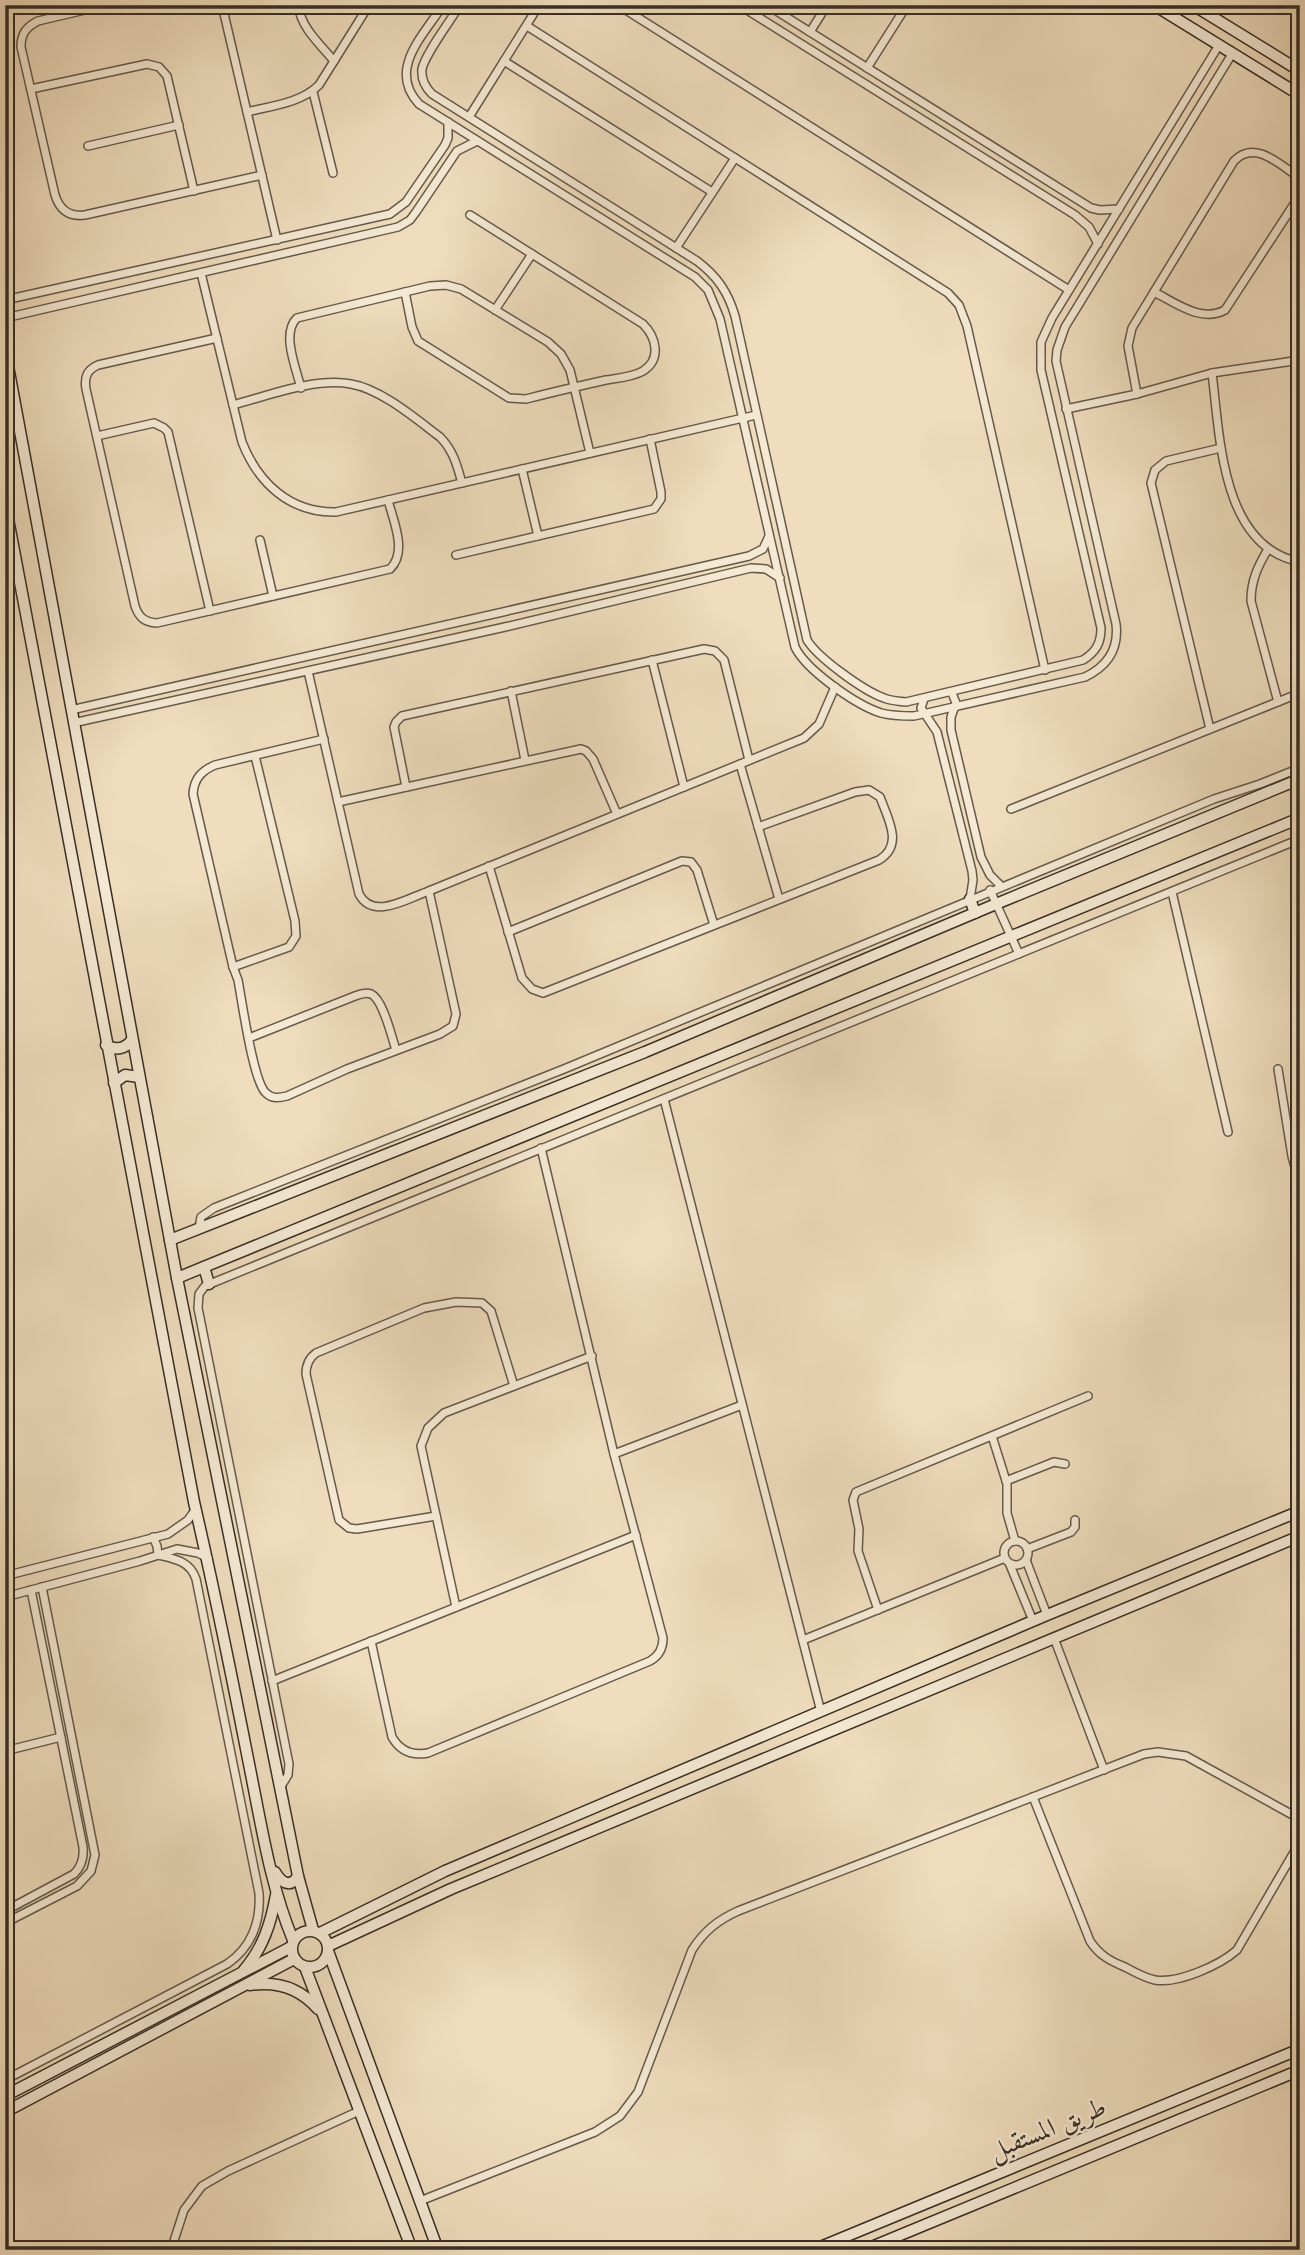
<svg xmlns="http://www.w3.org/2000/svg" width="1305" height="2255" font-family="'Old Standard TT',Amiri,serif">
	<style>
		.lines { fill: none; stroke-linecap: round; stroke-linejoin: round }
		.street-casing { stroke: #655a4b; stroke-width: 10 }
		.secondary-casing { stroke: #372e25; stroke-width: 13 }
		.street { stroke: #f5e9d4; stroke-width: 7 }
		.secondary { stroke: #f5e9d4; stroke-width: 10 }
		.labels { text-anchor: middle; dominant-baseline: central; stroke-width: 5; stroke-linejoin: round; paint-order: stroke }
		.street-label { font-size: 26px; fill: #372e25; stroke: #f5e9d4 }
	</style>
	<rect width="100%" height="100%" fill="#efddbd"/>
	<filter id="stains"><feTurbulence type="fractalNoise" baseFrequency=".00286" numOctaves="4"/><feColorMatrix values="0 0 0 0 .2 0 0 0 0 .09 0 0 0 0 .02 0 0 0 .5 -.17"/></filter>
	<radialGradient id="worn" r=".72"><stop offset=".6" stop-color="#630" stop-opacity="0"/><stop offset="1" stop-color="#630" stop-opacity=".3"/></radialGradient>
	<g class="lines">
		<g class="street-casing">
			<g id="street">
				<path d="M 106,5 L 38,21 C 26,27 21,34 21,47 L 55,195 C 60,211 70,217 85,215 L 262,175"/>
				<path d="M 222,5 L 277,240"/>
				<path d="M 298,5 C 301,28 320,44 334,61"/>
				<path d="M 443,5 C 423,36 387,70 419,104 L 695,277 L 708,290 L 720,319 L 795,647 C 806,670 856,705 881,713 C 892,716 903,716 914,716 L 1085,677 C 1108,666 1119,649 1116,624 L 1056,361 L 1057,350 L 1065,327 L 1232,54"/>
				<path d="M 460,5 C 451,20 425,54 422,69 C 421,79 425,87 432,94 L 697,261 C 717,276 728,292 735,316 L 807,640 C 818,658 864,691 884,698 C 891,701 898,701 906,702 L 1083,660 C 1096,652 1101,643 1101,628 L 1041,370 L 1041,342 L 1052,318 L 1219,45"/>
				<path d="M 618,5 L 1069,290"/>
				<path d="M 739,5 L 1075,215 L 1089,227 L 1098,244"/>
				<path d="M 767,5 L 1091,208 L 1100,210 L 1119,209"/>
				<path d="M 527,26 L 948,293 L 959,305 L 967,326 L 1045,670"/>
				<path d="M 810,32 L 827,5"/>
				<path d="M 504,61 L 712,192"/>
				<path d="M 867,68 L 907,5"/>
				<path d="M 31,89 L 147,64 L 159,67 L 167,76 L 194,191"/>
				<path d="M 313,92 L 333,173"/>
				<path d="M 247,112 C 271,106 301,103 319,85 L 369,5"/>
				<path d="M 469,117 L 539,5"/>
				<path d="M 88,146 L 179,125"/>
				<path d="M 676,248 L 735,158"/>
				<path d="M 201,273 L 242,442 C 258,483 290,513 336,512 L 756,415"/>
				<path d="M 405,292 L 412,327 L 418,341 L 509,398 L 526,399 C 553,392 579,386 606,380 C 618,378 633,377 643,371 C 662,359 656,337 643,324 L 470,215"/>
				<path d="M 1154,292 C 1176,303 1201,323 1225,310 L 1300,195"/>
				<path d="M 5,300 L 390,214 L 406,202 L 445,145 L 448,138 L 448,122"/>
				<path d="M 495,310 L 532,254"/>
				<path d="M 5,318 L 398,227 L 410,220 L 416,212 L 457,151 L 477,141"/>
				<path d="M 217,338 L 98,365 C 87,370 84,377 86,389 L 135,606 C 139,618 145,622 157,623 L 390,569 C 408,552 393,520 388,500"/>
				<path d="M 1212,373 C 1220,436 1221,547 1300,562"/>
				<path d="M 301,388 C 296,368 281,333 297,318 L 430,286 L 446,285 L 461,289 L 548,342 L 561,354 L 570,370 L 590,453"/>
				<path d="M 1137,394 L 1128,346 L 1132,328 L 1234,161 C 1255,139 1280,165 1300,178"/>
				<path d="M 233,405 C 267,396 316,377 351,384 C 381,389 416,419 440,437 C 453,450 457,465 462,483"/>
				<path d="M 1066,409 L 1137,394 L 1212,373 L 1300,360"/>
				<path d="M 97,436 L 154,423 L 164,428 L 168,432 L 210,611"/>
				<path d="M 522,469 L 538,536"/>
				<path d="M 260,540 L 273,596"/>
				<path d="M 1268,549 C 1258,566 1251,580 1251,601 L 1278,702"/>
				<path d="M 456,555 L 654,509 L 661,499 L 661,492 L 650,439"/>
				<path d="M 652,660 L 684,787"/>
				<path d="M 308,671 L 359,894 C 373,921 408,898 429,891 L 804,738 L 819,724 L 835,687"/>
				<path d="M 511,691 L 525,760"/>
				<path d="M 952,693 L 956,703 L 951,717 L 951,730 L 981,857 L 990,875 L 1001,886"/>
				<path d="M 924,699 L 921,708 L 937,732 L 972,871 L 973,880 L 970,899"/>
				<path d="M 71,710 L 749,556 L 763,549 L 769,536"/>
				<path d="M 73,723 L 505,627 L 751,568 L 766,569 L 780,578"/>
				<path d="M 1210,729 L 1151,483 L 1155,470 L 1166,461 L 1221,448"/>
				<path d="M 324,739 L 215,765 C 201,771 194,779 193,794 L 233,967 L 238,980 C 242,1001 253,1082 266,1093 C 272,1099 279,1098 287,1096 L 347,1069 L 440,1034 L 453,1026 L 456,1014 L 429,891"/>
				<path d="M 740,764 L 779,899"/>
				<path d="M 406,787 L 394,727 L 396,722 L 402,716 L 704,649 L 715,651 L 724,660 L 749,760"/>
				<path d="M 338,802 L 581,749 L 586,751 L 593,759 L 617,814"/>
				<path d="M 1011,809 L 1300,693"/>
				<path d="M 489,866 L 522,978 L 532,989 L 543,993 L 879,860 C 904,845 888,819 880,797 L 869,790 L 855,792 L 758,827"/>
				<path d="M 990,890 L 1019,954"/>
				<path d="M 1172,892 L 1228,1132"/>
				<path d="M 508,932 L 682,861 L 691,862 L 697,870 L 714,925"/>
				<path d="M 233,967 L 289,947 L 296,936 L 295,921 L 255,756"/>
				<path d="M 249,1038 L 355,996 C 360,994 366,992 371,994 C 383,999 392,1038 396,1050"/>
				<path d="M 1278,1069 L 1292,1156 L 1300,1186"/>
				<path d="M 664,1099 L 821,1712"/>
				<path d="M 199,1228 L 201,1217 L 214,1208 L 564,1069 L 1214,799 L 1260,784 L 1300,768"/>
				<path d="M 992,1436 L 1007,1484 L 1007,1513 L 1015,1541"/>
				<path d="M 614,1454 L 742,1405"/>
				<path d="M 1006,1481 L 1054,1462 L 1065,1464"/>
				<path d="M 436,1516 L 357,1529 L 349,1528 L 339,1520 L 306,1374 C 306,1365 309,1358 316,1353 L 424,1308 L 456,1302 L 482,1303 L 491,1311 L 514,1386"/>
				<circle cx="1016" cy="1553" r="12"/>
				<path d="M 1027,1549 L 1071,1532 L 1075,1527 L 1075,1520"/>
				<path d="M 1026,1560 L 1047,1615"/>
				<path d="M 1010,1565 L 1033,1621"/>
				<path d="M 5,1576 L 168,1534 L 188,1520 L 195,1510"/>
				<path d="M 5,1597 L 140,1561 L 177,1549 L 198,1553 L 208,1558"/>
				<path d="M 456,1607 L 421,1446 L 428,1428 L 444,1413 L 592,1356"/>
				<path d="M 878,1610 L 858,1551 L 859,1529 L 853,1500 L 856,1492 L 1088,1396"/>
				<path d="M 1054,1638 L 1104,1770"/>
				<path d="M 803,1640 L 1005,1558"/>
				<path d="M 371,1641 L 392,1737 C 400,1751 412,1756 428,1753 L 650,1661 C 659,1656 663,1649 663,1638 L 614,1454 L 541,1148"/>
				<path d="M 272,1681 L 636,1535"/>
				<path d="M 5,1751 L 61,1737"/>
				<path d="M 280,1788 L 288,1775 L 289,1764 L 198,1308 L 199,1294 L 205,1286 L 1300,839"/>
				<path d="M 1033,1797 L 1090,1941 C 1099,1955 1110,1961 1125,1967 C 1134,1972 1145,1978 1155,1980 C 1178,1984 1220,1965 1237,1950 L 1300,1842"/>
				<path d="M 5,1911 L 74,1874 C 82,1866 84,1857 83,1847 L 31,1590"/>
				<path d="M 5,1923 L 77,1886 L 91,1871 L 95,1855 L 42,1587"/>
				<path d="M 5,2080 L 227,1964 C 251,1948 261,1922 259,1893 L 196,1579 C 190,1561 175,1559 158,1555 L 157,1546 L 153,1537"/>
				<path d="M 420,2201 L 595,2132 L 620,2116 L 638,2092 L 692,1950 C 704,1931 718,1920 738,1911 L 1144,1754 L 1158,1752 L 1186,1756 L 1300,1819"/>
				<path d="M 171,2250 L 184,2210 L 202,2186 L 228,2171 L 359,2111"/>
			</g>
		</g>
		<g class="secondary-casing">
			<g id="secondary">
				<path d="M 1154,5 L 1300,95"/>
				<path d="M 1193,5 L 1300,71"/>
				<path d="M 5,350 L 177,1278 L 298,1876 L 313,1930"/>
				<path d="M 5,503 L 194,1502 C 214,1589 232,1677 249,1764 C 261,1823 270,1885 293,1940"/>
				<path d="M 970,899 L 975,913"/>
				<path d="M 106,1045 C 116,1051 125,1049 132,1040"/>
				<path d="M 114,1083 L 125,1075 L 139,1077"/>
				<path d="M 170,1240 L 645,1052 L 996,904 L 1300,779"/>
				<path d="M 204,1267 L 209,1284"/>
				<path d="M 177,1278 L 1300,818"/>
				<path d="M 275,1872 C 281,1882 290,1889 298,1876"/>
				<circle cx="310" cy="1949" r="18"/>
				<path d="M 320,1933 L 445,1871 L 1047,1615 L 1300,1511"/>
				<path d="M 328,1946 L 451,1889 L 1300,1536"/>
				<path d="M 328,1951 L 438,2250"/>
				<path d="M 305,1967 L 412,2250"/>
				<path d="M 244,1970 C 263,1948 271,1923 276,1895"/>
				<path d="M 250,1985 C 276,1981 300,1988 318,2009"/>
				<path d="M 5,2096 L 291,1947"/>
				<path d="M 5,2112 L 294,1959"/>
				<path d="M 813,2250 L 1300,2049"/>
				<path d="M 864,2250 L 1300,2070"/>
			</g>
		</g>
		<use href="#street" class="street"/>
		<use href="#secondary" class="secondary"/>
	</g>
	<g class="labels">
		<g class="street-label">
			<text transform="translate(1048 2130) rotate(-22)">طريق المستقبل</text>
		</g>
	</g>
	<rect width="1305" height="2255" fill="none" stroke="#efddbd" stroke-width="28"/>
	<rect x="7" y="7" width="1291" height="2241" fill="none" stroke="#372e25" stroke-width="3.5"/>
	<rect x="14" y="14" width="1277" height="2227" fill="none" stroke="#372e25" stroke-width="2"/>
	<rect width="100%" height="100%" filter="url(#stains)"/>
	<rect width="100%" height="100%" fill="url(#worn)"/>
</svg>
